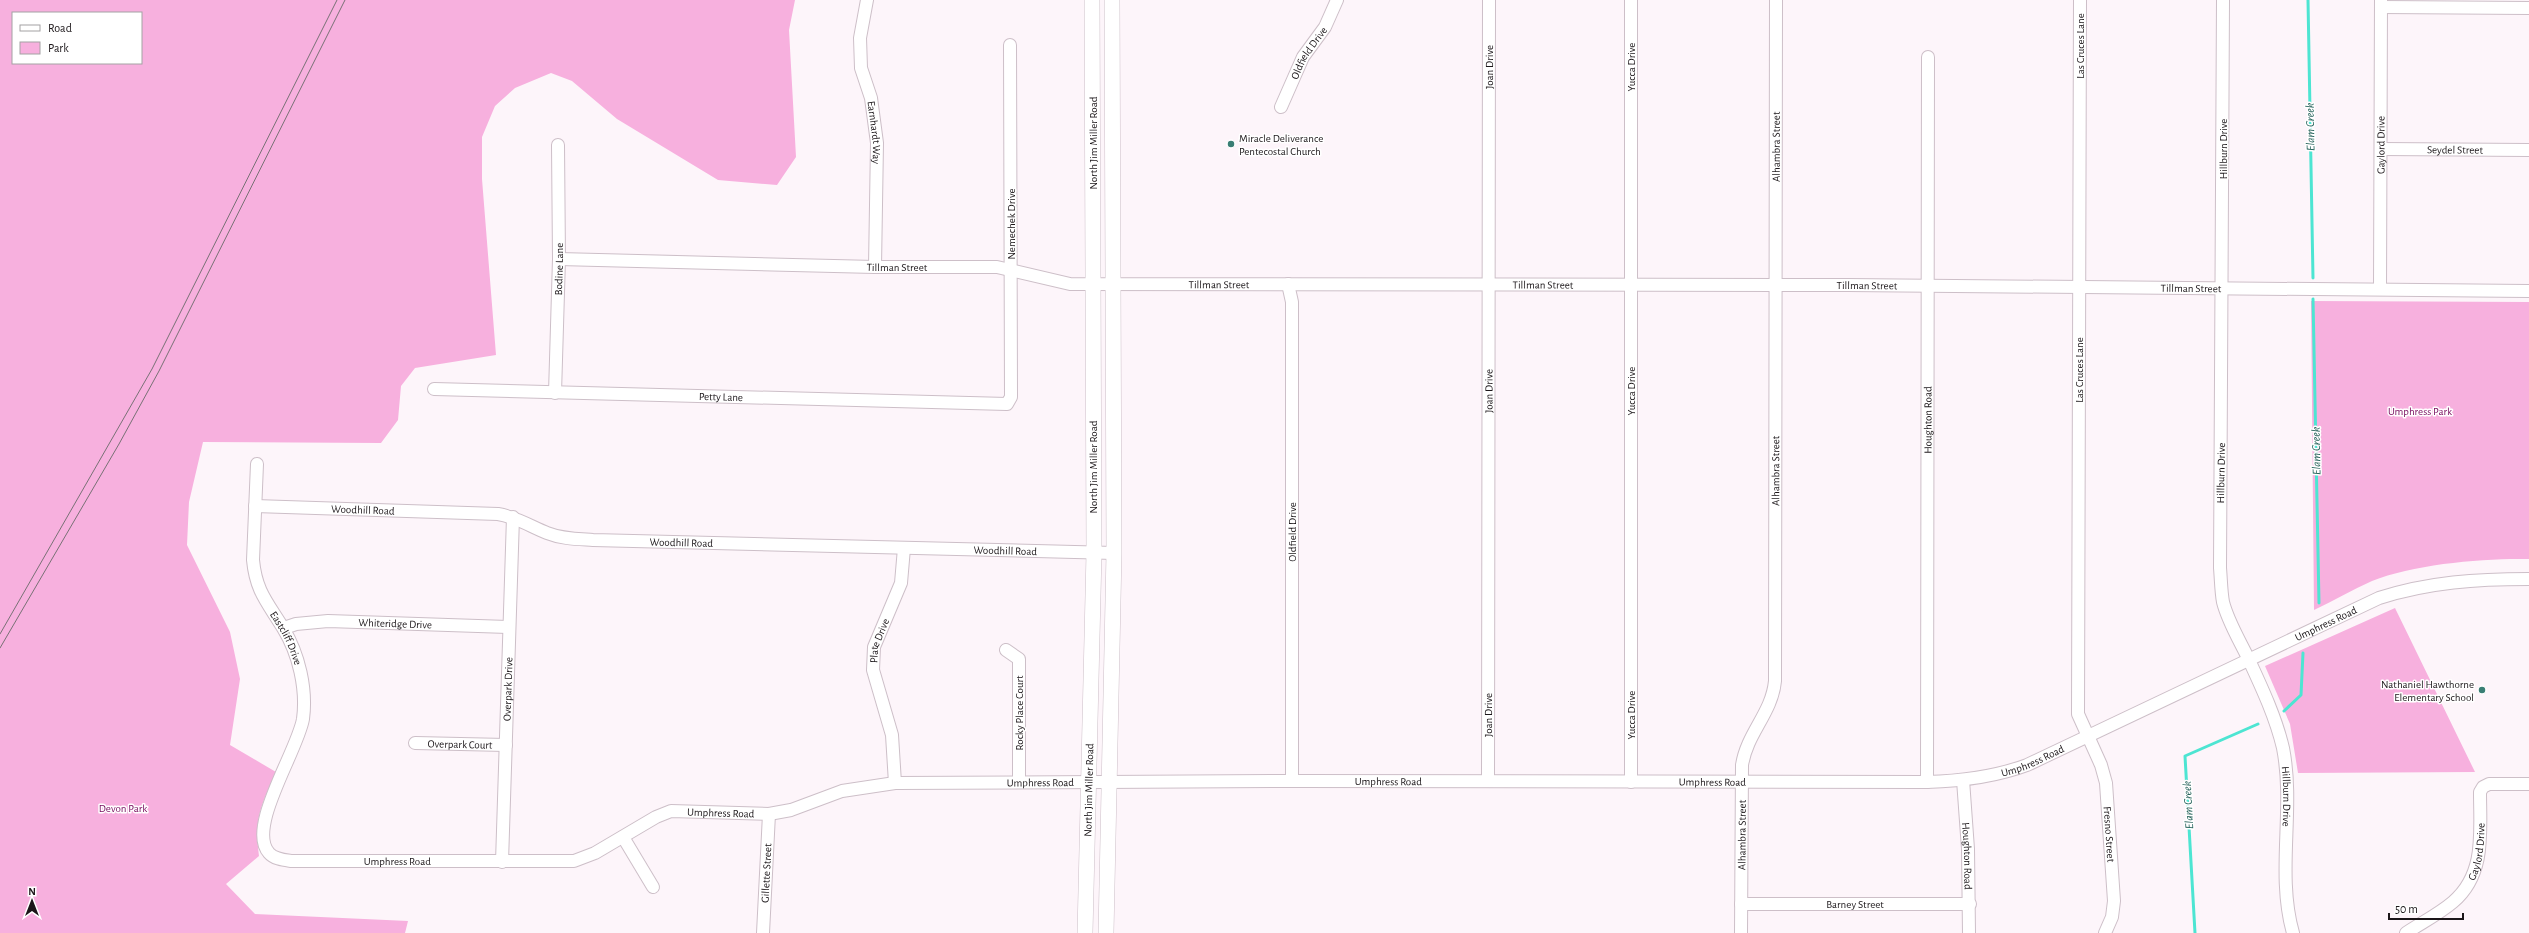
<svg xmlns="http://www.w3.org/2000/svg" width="2529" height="933" font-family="'Alegreya Sans',sans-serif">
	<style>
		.green { fill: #f7b0de; fill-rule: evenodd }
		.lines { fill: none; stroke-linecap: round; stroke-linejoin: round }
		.stream { stroke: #4de5d2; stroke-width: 3 }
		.minor-casing { stroke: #cdbfc8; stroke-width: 14 }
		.major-casing { stroke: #cdbfc8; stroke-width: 16 }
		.minor { stroke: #fff; stroke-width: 12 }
		.major { stroke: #fff; stroke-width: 15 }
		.tram { stroke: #787175; stroke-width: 1 }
		.poi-dot { fill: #397e74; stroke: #fff; stroke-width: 1.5 }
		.labels { text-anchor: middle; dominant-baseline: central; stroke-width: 3; stroke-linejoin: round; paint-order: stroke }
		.street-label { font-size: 11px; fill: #1b1619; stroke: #fff }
		.poi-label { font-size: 11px; fill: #1b1619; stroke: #fff; text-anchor: start }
		.park-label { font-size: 11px; fill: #770b5e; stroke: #fff }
		.water-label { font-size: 12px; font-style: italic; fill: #236058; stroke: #fff }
	</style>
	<rect width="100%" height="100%" fill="#fdf5fa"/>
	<g class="green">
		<path d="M 0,0 L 795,0 L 789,30 L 796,157 L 777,185 L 718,180 L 617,119 L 572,81 L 551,73 L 515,88 L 495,106 L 482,137 L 482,179 L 496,355 L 415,368 L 401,386 L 398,420 L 381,443 L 203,442 L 189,502 L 187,545 L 230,632 L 240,679 L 230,745 L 276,772 C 261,806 254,818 259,856 L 226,884 L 255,914 L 408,921 L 405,933 L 0,933 ZM 13,13 L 141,13 L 141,63 L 13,63 Z"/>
		<path d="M 2311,301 L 2529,302 L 2529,559 C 2484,558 2414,564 2372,581 C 2352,590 2333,601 2314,610 Z"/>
		<path d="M 2395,608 L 2475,772 L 2298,773 L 2290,724 L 2265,666 Z"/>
	</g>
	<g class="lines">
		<g class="stream">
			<path d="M 2308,0 L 2313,278"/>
			<path d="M 2313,299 L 2319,603"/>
			<path d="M 2284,711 L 2301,695 L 2303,653"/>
			<path d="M 2195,933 L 2185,756 L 2258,724"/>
		</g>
		<g class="minor-casing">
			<g id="minor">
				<path id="s1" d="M 867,0 L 860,38 L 861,68 L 871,98 L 877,143 L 875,267"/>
				<path d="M 1631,0 L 1631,782"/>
				<path id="s2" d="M 2080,0 L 2078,714 L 2101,765 L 2106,783 L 2114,901 L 2112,917 L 2105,933"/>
				<path id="s3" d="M 2223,0 L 2220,568 C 2221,579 2221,591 2223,602 C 2228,622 2240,641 2249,660 C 2262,688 2276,718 2283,748 C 2295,809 2276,873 2293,933"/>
				<path d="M 2381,7 L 2529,8"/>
				<path id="s4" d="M 1281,107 L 1303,57 L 1325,27 L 1337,0"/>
				<path id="s5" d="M 2381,149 L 2529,150"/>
				<path id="s6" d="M 559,259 L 875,267 L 997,267 L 1070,284 L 1848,285 L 2529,291"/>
				<path d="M 1288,284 L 1292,302 L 1292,781"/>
				<path id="s7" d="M 2380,289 L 2381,0"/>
				<path id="s8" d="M 434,389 L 1007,404 L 1011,397 L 1010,45"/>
				<path id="s9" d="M 555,393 L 559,259 L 558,145"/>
				<path id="s10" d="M 257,464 L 253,560 C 256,592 268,603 283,628 C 299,654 307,689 303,719 C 298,750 246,828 269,853 C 274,859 284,860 291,861 L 574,861 L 595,853 L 656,817 L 671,811 L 769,814 L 791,810 L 842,791 L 895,783 L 1292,781 L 1927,782 C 1961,781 1995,777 2027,765 L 2379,598 C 2429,582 2477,579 2529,579"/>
				<path id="s11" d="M 255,506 L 498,514 C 516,517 530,526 547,533 C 562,539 578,539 593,540 L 1114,553"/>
				<path id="s12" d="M 284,628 L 296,624 L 328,621 L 508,627"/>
				<path d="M 1006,650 L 1019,659 L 1019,782"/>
				<path id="s13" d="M 415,743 L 506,745"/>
				<path id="s14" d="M 1963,780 L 1968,849 L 1969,933"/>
				<path id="s15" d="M 1488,781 L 1489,0"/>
				<path id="s16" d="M 1927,782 L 1928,57"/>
				<path id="s17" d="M 895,783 L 892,735 L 873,670 L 874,647 L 901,583 L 904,548"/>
				<path d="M 623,837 L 653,887"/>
				<path id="s18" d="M 502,862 L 513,517"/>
				<path id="s19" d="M 1741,904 L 1970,904"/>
				<path id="s20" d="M 763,933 L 769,814"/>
				<path id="s21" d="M 1741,933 L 1742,765 C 1747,733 1772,713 1775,681 L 1776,0"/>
				<path id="s22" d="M 2406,933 C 2421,923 2439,914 2453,902 C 2486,874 2480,832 2480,792 L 2483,787 L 2489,784 L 2529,784"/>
			</g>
		</g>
		<g class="major-casing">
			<g id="major">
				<path id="s23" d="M 1085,933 L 1094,553 L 1092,0"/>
				<path d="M 1106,933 L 1114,553 L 1112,0"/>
			</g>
		</g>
		<use href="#minor" class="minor"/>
		<use href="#major" class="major"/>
		<g class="tram">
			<path d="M 0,634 L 152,369 L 337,0"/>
			<path d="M 0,648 L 119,444 L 159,371 L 345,0"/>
		</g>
	</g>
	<g class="poi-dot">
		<circle cx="1231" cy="144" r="4"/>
		<circle cx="2482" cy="690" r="4"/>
	</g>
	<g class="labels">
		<g class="street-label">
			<text transform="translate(2080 46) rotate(-90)">Las Cruces Lane</text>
			<text stroke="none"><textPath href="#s4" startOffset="61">Oldfield Drive</textPath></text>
			<text stroke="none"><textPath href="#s15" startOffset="714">Joan Drive</textPath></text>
			<text transform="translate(1631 67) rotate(-90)">Yucca Drive</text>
			<text stroke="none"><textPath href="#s1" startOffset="135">Earnhardt Way</textPath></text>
			<text transform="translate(1093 143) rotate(-90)">North Jim Miller Road</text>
			<text stroke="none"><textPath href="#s7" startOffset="144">Gaylord Drive</textPath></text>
			<text stroke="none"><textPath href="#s21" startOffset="793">Alhambra Street</textPath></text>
			<text transform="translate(2223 149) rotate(-90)">Hillburn Drive</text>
			<text stroke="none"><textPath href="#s5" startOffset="74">Seydel Street</textPath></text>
			<text transform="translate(1011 224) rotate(-90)">Nemechek Drive</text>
			<text stroke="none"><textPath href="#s6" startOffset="338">Tillman Street</textPath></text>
			<text stroke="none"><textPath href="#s9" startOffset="124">Bodine Lane</textPath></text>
			<text stroke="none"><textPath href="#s6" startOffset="662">Tillman Street</textPath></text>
			<text stroke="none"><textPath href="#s6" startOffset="986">Tillman Street</textPath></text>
			<text stroke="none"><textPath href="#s6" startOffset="1310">Tillman Street</textPath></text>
			<text stroke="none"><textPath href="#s6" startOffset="1634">Tillman Street</textPath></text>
			<text transform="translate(2079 370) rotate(-90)">Las Cruces Lane</text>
			<text stroke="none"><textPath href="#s15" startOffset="390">Joan Drive</textPath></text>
			<text transform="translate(1631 391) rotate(-90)">Yucca Drive</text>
			<text stroke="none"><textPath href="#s8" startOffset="287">Petty Lane</textPath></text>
			<text stroke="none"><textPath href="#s16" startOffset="362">Houghton Road</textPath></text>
			<text transform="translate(1093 467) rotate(-90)">North Jim Miller Road</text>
			<text stroke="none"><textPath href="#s21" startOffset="469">Alhambra Street</textPath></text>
			<text transform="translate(2221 473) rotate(-89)">Hillburn Drive</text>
			<text stroke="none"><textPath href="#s11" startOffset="108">Woodhill Road</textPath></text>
			<text transform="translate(1292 532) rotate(-90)">Oldfield Drive</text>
			<text stroke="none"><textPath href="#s11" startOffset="431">Woodhill Road</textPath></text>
			<text stroke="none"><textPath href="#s11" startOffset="755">Woodhill Road</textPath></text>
			<text stroke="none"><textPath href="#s12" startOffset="112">Whiteridge Drive</textPath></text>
			<text stroke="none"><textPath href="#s10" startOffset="2518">Umphress Road</textPath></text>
			<text stroke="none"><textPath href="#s10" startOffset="182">Eastcliff Drive</textPath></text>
			<text stroke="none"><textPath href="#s17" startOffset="146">Plate Drive</textPath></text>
			<text stroke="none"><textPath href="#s18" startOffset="173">Overpark Drive</textPath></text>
			<text transform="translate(1019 713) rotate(-90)">Rocky Place Court</text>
			<text stroke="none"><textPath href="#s15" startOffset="66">Joan Drive</textPath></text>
			<text transform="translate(1631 715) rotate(-90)">Yucca Drive</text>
			<text stroke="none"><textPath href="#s13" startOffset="45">Overpark Court</textPath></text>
			<text stroke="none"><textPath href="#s10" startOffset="2194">Umphress Road</textPath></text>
			<text stroke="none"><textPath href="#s10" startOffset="1547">Umphress Road</textPath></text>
			<text stroke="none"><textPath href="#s10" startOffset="1199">Umphress Road</textPath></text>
			<text stroke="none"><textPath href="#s10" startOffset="1871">Umphress Road</textPath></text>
			<text stroke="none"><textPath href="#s23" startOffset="143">North Jim Miller Road</textPath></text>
			<text stroke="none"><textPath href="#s3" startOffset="809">Hillburn Drive</textPath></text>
			<text stroke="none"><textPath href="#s10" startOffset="875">Umphress Road</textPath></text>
			<text stroke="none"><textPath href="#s2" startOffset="840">Fresno Street</textPath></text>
			<text stroke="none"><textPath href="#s21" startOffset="98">Alhambra Street</textPath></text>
			<text stroke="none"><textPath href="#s22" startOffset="114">Gaylord Drive</textPath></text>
			<text stroke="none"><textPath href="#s14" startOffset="76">Houghton Road</textPath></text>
			<text stroke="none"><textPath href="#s10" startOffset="539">Umphress Road</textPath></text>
			<text stroke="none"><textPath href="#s20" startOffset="60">Gillette Street</textPath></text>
			<text stroke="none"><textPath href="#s19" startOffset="114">Barney Street</textPath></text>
		</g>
		<g class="poi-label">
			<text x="1239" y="138">Miracle Deliverance<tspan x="1239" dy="13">Pentecostal Church</tspan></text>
			<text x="2474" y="684" text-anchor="end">Nathaniel Hawthorne<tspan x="2474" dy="13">Elementary School</tspan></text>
		</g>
		<g class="park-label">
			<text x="2420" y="411">Umphress Park</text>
			<text x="123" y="808">Devon Park</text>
		</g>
		<g class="water-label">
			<text transform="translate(2310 127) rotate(-91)">Elam Creek</text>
			<text transform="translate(2316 451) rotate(-91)">Elam Creek</text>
			<text transform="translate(2188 805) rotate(-93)">Elam Creek</text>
		</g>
	</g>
	<rect x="12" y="12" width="130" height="52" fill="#ffffff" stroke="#a4a2a3"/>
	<rect x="20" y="25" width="20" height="6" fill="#ffffff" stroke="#a4a2a3"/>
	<text x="48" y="32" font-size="12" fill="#1b1619">Road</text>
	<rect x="20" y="42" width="20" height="12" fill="#f7b0de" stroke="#a4a2a3"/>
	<text x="48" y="52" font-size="12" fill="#1b1619">Park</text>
	<g transform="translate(32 901)" stroke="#ffffff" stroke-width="3" paint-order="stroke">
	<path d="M0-3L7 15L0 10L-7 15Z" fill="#1b1619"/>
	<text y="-6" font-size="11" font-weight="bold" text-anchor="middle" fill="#1b1619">N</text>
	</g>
	<path d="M2389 913v6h74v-6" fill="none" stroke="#1b1619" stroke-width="2"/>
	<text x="2395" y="913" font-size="12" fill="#1b1619" stroke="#ffffff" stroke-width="3" paint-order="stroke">50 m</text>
</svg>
